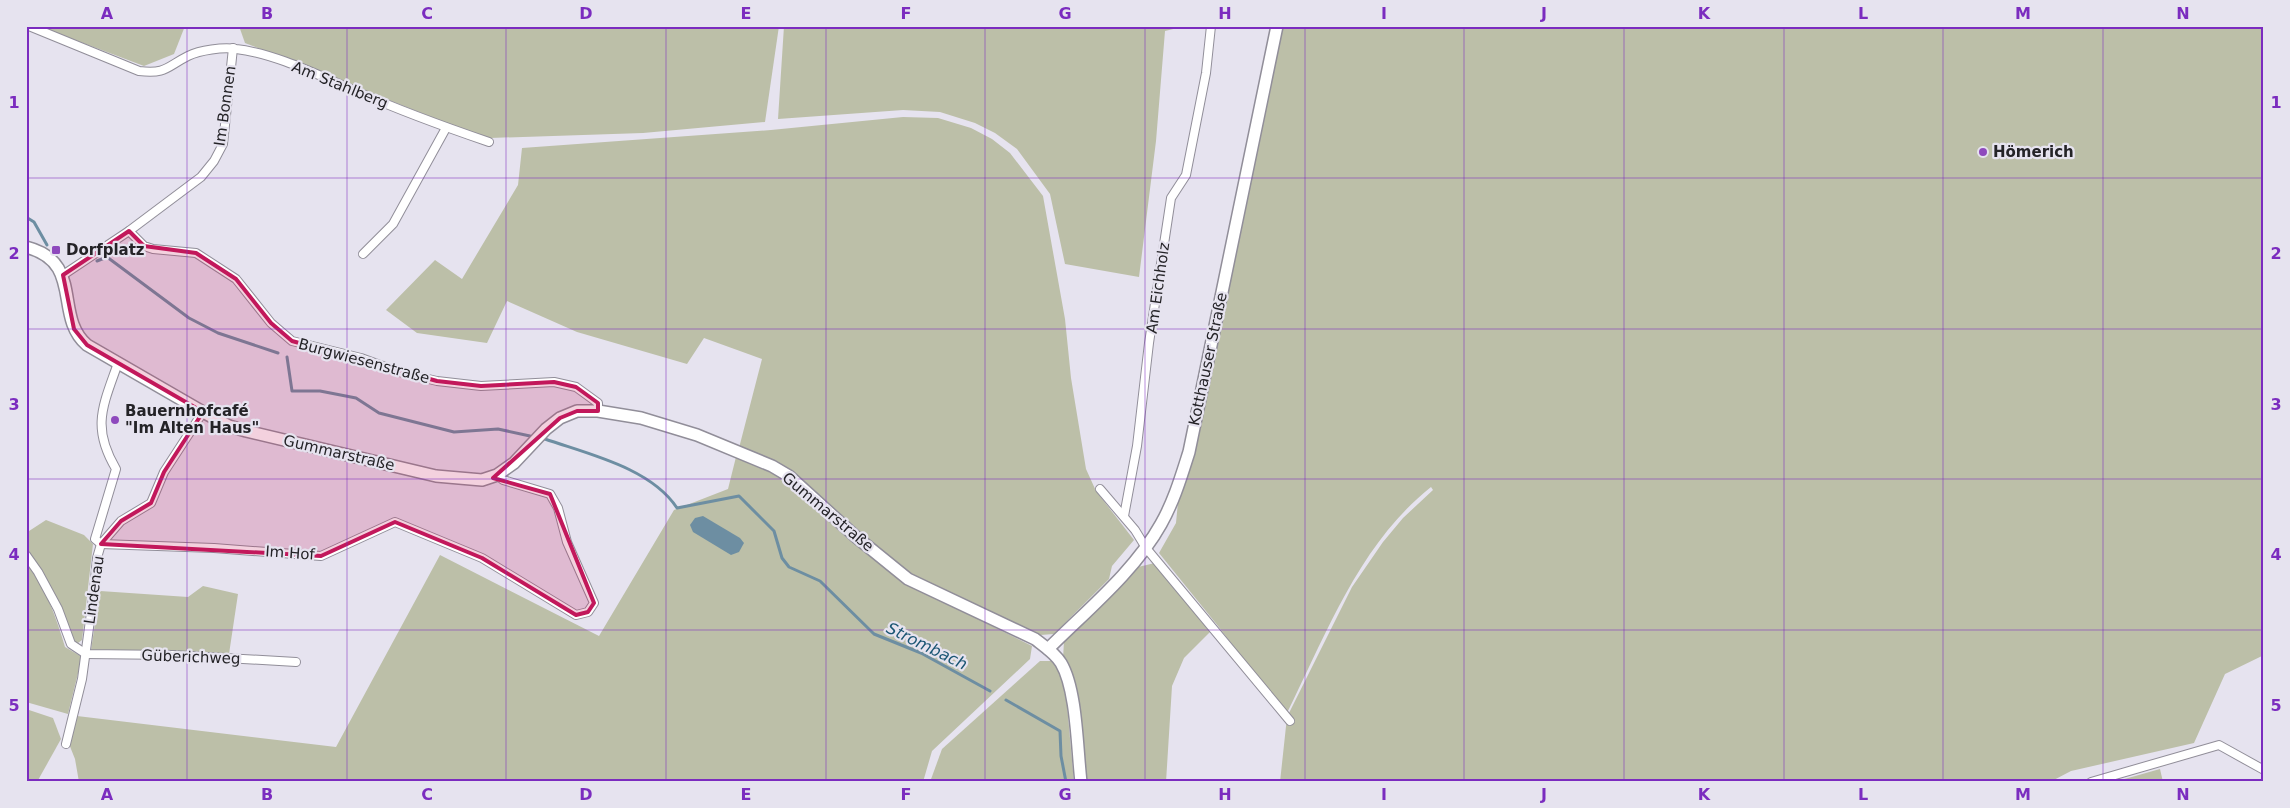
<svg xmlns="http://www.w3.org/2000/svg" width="2290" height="808" font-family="'DejaVu Sans',sans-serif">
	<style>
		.green { fill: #bcbfa8 }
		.water { fill: #6d8ea2 }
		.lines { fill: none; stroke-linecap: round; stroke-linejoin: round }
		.stream { stroke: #6d8ea2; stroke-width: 3 }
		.street-casing { stroke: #918e99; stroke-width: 10 }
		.secondary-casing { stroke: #918e99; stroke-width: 14 }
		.street { stroke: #fff; stroke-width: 8 }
		.secondary { stroke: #fff; stroke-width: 11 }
		.marked { fill: #c2185b; fill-opacity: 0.2; stroke: #c2185b; stroke-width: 4; stroke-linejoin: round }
		.grid { fill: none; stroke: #7b2cbf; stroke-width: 1; stroke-opacity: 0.55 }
		.poi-dot { fill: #8e49bd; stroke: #e6e3ef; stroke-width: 2 }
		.labels { text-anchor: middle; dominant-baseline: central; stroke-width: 4.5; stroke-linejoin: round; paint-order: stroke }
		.street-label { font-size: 15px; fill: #242327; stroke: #e6e3ef }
		.poi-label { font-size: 15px; font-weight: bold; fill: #242327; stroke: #e6e3ef; text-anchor: start }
		.water-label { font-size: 16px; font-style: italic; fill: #1a5573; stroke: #e6e3ef }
		.neatline { fill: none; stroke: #7b2cbf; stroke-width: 2 }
		.grid-label { font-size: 16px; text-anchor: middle; font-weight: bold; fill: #7b2cbf }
	</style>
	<rect width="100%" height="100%" fill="#e6e3ef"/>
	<g class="green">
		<path d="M 38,26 L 185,26 L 174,54 L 144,66 Z"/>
		<path d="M 239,26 L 779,26 L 765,122 L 643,133 L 490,138 L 449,124 L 245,43 Z"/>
		<path d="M 784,26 L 1186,26 L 1165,31 L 1156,141 L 1139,277 L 1065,264 L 1050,194 L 1017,149 L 995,133 L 975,123 L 940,112 L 903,110 L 778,119 Z"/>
		<path d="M 1282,26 L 1450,26 L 1456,29 L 1458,26 L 2264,26 L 2264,655 L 2225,674 L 2194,743 L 2071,771 L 2050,782 L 1280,782 L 1287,717 L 1352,587 L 1383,542 L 1403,518 L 1433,490 L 1431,487 C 1359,544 1326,635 1286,715 L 1218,626 L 1159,553 L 1176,523 L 1178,502 Z"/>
		<path d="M 903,117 L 938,118 L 971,128 L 992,139 L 1010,153 L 1043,196 L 1065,319 L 1071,378 L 1086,469 L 1096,491 L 1134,540 L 1112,566 L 1109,579 L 1054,634 L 1040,635 L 910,575 L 789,469 L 739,448 L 762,359 L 704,338 L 687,364 L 577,332 L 507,301 L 487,343 L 417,333 L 386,310 L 435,260 L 462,279 L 518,185 L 522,148 L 771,130 Z"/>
		<path d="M 736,457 L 780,477 L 848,539 L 906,583 L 1032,646 L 1030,659 L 932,751 L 923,782 L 79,782 L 75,759 L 69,744 L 77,716 L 336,747 L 440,555 L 599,636 L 674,510 L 728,489 Z"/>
		<path d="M 46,520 L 84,535 L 93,544 L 82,640 L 78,643 L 74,641 L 61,605 L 26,546 L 26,533 Z"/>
		<path d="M 26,560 C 45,587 56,616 65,647 L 82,657 L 68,714 L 26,702 Z"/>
		<path d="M 1155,563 L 1211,631 L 1184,658 L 1172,686 L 1166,782 L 1085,782 L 1063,659 L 1064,641 L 1138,567 Z"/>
		<path d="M 203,586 L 238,594 L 229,654 L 91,650 L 100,591 L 188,597 Z"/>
		<path d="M 1040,661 L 1053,661 L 1065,683 L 1074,782 L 930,782 L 942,749 Z"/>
		<path d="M 26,709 L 53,718 L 61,739 L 37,782 L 26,782 Z"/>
		<path d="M 2160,769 L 2163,782 L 2114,782 Z"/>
	</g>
	<path class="water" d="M 703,516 L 740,538 L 744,543 L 739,552 L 731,555 L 693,532 L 690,525 L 695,518 Z"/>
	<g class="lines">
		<g class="stream">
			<path d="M 26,217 L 34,222 L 47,245"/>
			<path d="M 97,261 L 107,257 L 189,318 L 218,333 L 278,353"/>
			<path d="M 287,357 L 292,391 L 320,391 L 356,398 L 379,413 L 454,432 L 498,429 L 530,436"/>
			<path d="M 545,439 C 588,454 651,468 677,508 L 739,496 L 774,531 L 782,558 L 789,567 L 820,581 L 874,634 L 921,653 L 990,691"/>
			<path d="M 1006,700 L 1060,731 L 1061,756 L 1066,782"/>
		</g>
		<g class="street-casing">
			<g id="street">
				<path d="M 29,26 L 139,71 C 167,74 166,67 188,56 C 200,50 223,47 236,49 C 275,53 322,77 358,92 C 401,111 445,127 489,142"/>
				<path d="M 129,231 L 144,246 L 153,249 L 196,253 L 236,279 L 271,323 L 292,341 L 361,358 L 399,372 L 437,381 L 481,386 L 554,382 L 576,387 L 598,403 L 598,411"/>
				<path d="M 363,254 L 393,224 L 446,128"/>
				<path d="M 63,275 L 129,231 L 201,177 L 214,161 L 223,144 L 233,48"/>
				<path d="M 118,363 C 103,406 91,427 116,469 L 95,539 L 101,544 L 214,548 L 321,556 L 395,522 L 482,558 L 576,615 L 588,612 L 594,603 L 567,542 L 558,508 L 550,494 L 503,480 L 497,475"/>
				<path d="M 1100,489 L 1135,530 L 1146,548 L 1290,721"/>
				<path d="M 1124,516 L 1137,446 L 1149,343 L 1171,198 L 1186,175 L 1206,73 L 1211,26"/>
				<path d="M 26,555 L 38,572 L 58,609 L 71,644 L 86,654 L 173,655 L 296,662"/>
				<path d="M 66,744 L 82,679 L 94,591 L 97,558 L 101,544 L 121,521 L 151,503 L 164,472 L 203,412"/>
				<path d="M 2091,782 L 2219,745 L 2264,770"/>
			</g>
		</g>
		<g class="secondary-casing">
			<g id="secondary">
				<path d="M 26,247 C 85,262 53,316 87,345 L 203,412 L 229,426 L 246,431 L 436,476 L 482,480 L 497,475 L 514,463 L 546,429 L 560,418 L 577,411 L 598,411 L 641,418 L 697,435 L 772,466 L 789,476 L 855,536 L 908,579 L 1035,639 C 1044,646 1055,653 1061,663 C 1077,690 1077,749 1081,782"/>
				<path d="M 1048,649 C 1086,611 1135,571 1161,524 C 1174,501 1181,477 1189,452 L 1277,26"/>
			</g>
		</g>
		<use href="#street" class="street"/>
		<use href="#secondary" class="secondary"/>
	</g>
	<path class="marked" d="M 129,231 L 144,246 L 196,253 L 236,279 L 271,323 L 292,341 L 437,381 L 481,386 L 554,382 L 576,387 L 598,403 L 598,411 L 577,411 L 560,418 L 493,478 L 550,494 L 594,603 L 588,612 L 576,615 L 482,558 L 395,522 L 321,556 L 101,544 L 121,521 L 151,503 L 164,472 L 203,412 L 87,345 L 74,329 L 63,275 Z"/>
	<path class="grid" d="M 187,26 L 187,782M 347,26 L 347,782M 506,26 L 506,782M 666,26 L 666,782M 826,26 L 826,782M 985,26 L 985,782M 1145,26 L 1145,782M 1305,26 L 1305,782M 1464,26 L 1464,782M 1624,26 L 1624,782M 1784,26 L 1784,782M 1943,26 L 1943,782M 2103,26 L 2103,782M 26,178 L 2264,178M 26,329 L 2264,329M 26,479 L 2264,479M 26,630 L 2264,630"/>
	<g class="poi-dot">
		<circle cx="1983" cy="152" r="5"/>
		<rect x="51" y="245" width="10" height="10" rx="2.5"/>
		<circle cx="115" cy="420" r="5"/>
	</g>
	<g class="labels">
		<g class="street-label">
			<text transform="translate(340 85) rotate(22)">Am Stahlberg</text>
			<text transform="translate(225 106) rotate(-82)">Im Bonnen</text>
			<text transform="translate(1158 288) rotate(-82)">Am Eichholz</text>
			<text transform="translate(1208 359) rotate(-78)">Kotthauser Straße</text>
			<text transform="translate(364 361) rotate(15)">Burgwiesenstraße</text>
			<text transform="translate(339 453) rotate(13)">Gummarstraße</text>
			<text transform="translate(828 512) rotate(40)">Gummarstraße</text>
			<text transform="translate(290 553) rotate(4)">Im Hof</text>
			<text transform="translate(94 590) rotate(-82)">Lindenau</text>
			<text transform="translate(191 657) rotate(2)">Güberichweg</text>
		</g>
		<g class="poi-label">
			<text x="1993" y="152">Hömerich</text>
			<text x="66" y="250">Dorfplatz</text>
			<text x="125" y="411">Bauernhofcafé<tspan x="125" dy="17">"Im Alten Haus"</tspan></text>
		</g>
		<g class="water-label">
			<text transform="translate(927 646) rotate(26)">Strombach</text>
		</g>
	</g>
	<rect width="2290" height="808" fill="none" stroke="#e6e3ef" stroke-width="55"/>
	<rect x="28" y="28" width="2234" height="752" class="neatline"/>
	<g class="grid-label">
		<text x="107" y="19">A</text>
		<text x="267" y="19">B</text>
		<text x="427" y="19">C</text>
		<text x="586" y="19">D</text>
		<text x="746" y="19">E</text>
		<text x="906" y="19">F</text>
		<text x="1065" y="19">G</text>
		<text x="1225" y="19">H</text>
		<text x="1384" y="19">I</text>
		<text x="1544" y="19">J</text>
		<text x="1704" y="19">K</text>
		<text x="1863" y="19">L</text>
		<text x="2023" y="19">M</text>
		<text x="2183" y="19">N</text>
		<text x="14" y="108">1</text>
		<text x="2276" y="108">1</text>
		<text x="14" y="259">2</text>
		<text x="2276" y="259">2</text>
		<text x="14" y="410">3</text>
		<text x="2276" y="410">3</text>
		<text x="14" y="560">4</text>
		<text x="2276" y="560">4</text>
		<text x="14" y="711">5</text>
		<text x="2276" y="711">5</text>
		<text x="107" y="800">A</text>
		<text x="267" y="800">B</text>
		<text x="427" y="800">C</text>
		<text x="586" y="800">D</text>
		<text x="746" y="800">E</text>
		<text x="906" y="800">F</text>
		<text x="1065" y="800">G</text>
		<text x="1225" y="800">H</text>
		<text x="1384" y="800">I</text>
		<text x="1544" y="800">J</text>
		<text x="1704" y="800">K</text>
		<text x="1863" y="800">L</text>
		<text x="2023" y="800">M</text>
		<text x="2183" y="800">N</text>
	</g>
</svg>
